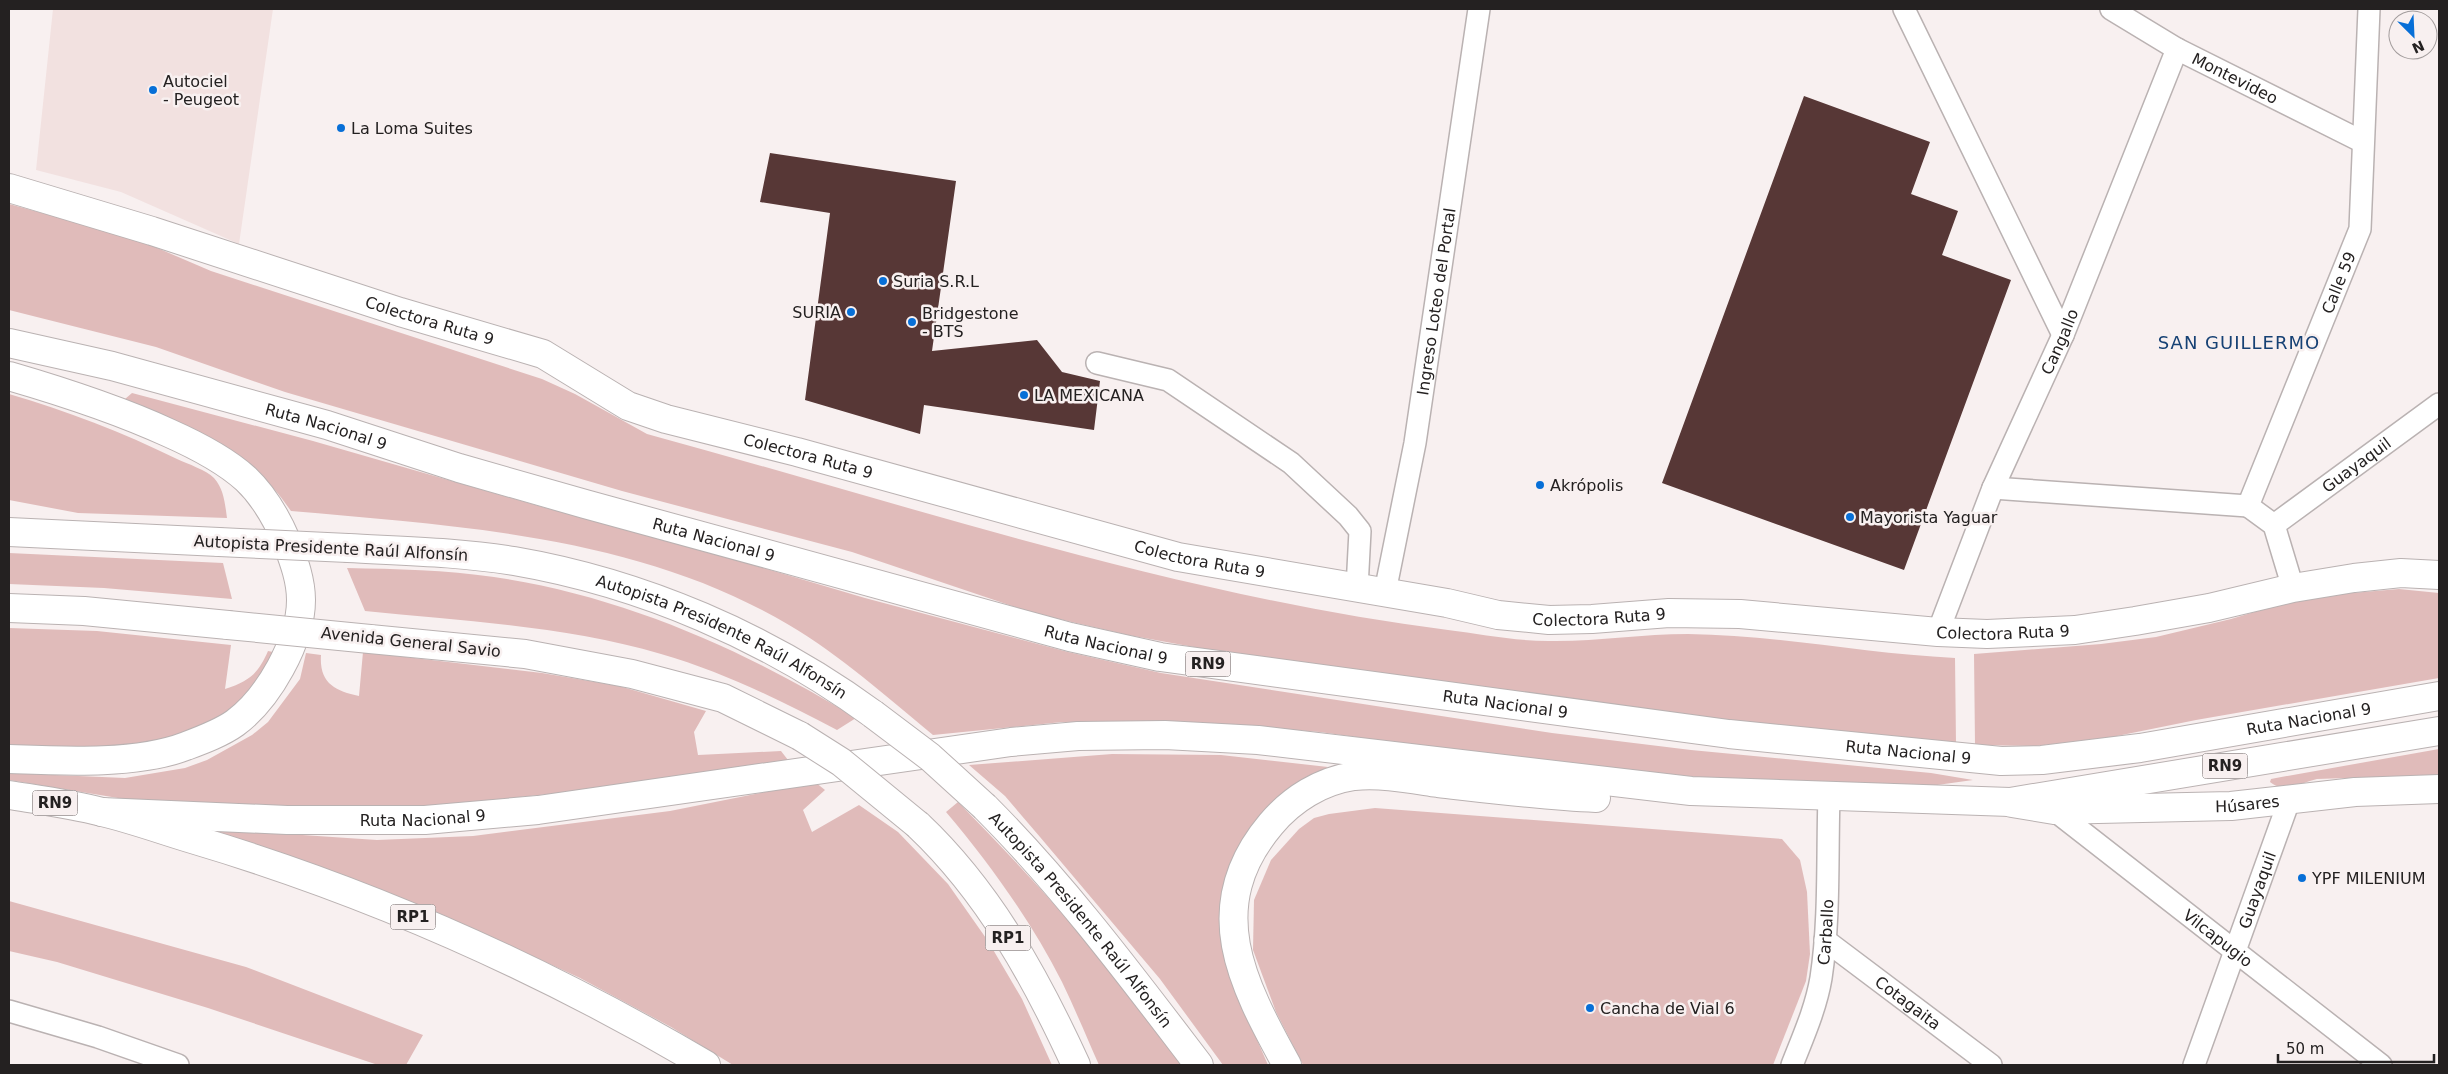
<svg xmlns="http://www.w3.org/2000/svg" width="2448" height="1074" font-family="'DejaVu Sans',sans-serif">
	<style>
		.built { fill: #f2e1e0 }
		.green { fill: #e0bbba }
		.building { fill: #573736 }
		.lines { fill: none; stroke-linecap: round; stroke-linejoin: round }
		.street-casing { stroke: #bab2b2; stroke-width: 24 }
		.secondary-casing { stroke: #bab2b2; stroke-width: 30 }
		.highway-casing { stroke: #bab2b2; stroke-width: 30 }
		.street { stroke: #fff; stroke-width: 21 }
		.secondary { stroke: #fff; stroke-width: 28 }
		.highway { stroke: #fff; stroke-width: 28 }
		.highway-bridge-casing { stroke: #bab2b2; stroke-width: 30; stroke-linecap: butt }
		.highway-bridge { stroke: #fff; stroke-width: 28 }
		.poi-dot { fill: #076fd7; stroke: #f8f0f0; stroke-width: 2 }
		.labels { text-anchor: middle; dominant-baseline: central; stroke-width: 5; stroke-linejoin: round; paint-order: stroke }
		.shield { fill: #f8f0f0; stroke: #645f5f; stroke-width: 1 }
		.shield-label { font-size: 15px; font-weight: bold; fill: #242121 }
		.street-label { font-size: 16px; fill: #242121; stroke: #f8f0f0 }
		.poi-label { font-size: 16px; fill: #242121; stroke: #f8f0f0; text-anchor: start }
		.neighbourhood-label { font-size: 18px; letter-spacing: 1px; fill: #164174; stroke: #f8f0f0 }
	</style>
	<rect width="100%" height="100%" fill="#f8f0f0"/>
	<path class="built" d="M 53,9 L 273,9 L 239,244 L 121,192 L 36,170 Z"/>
	<g class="green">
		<path d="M 9,204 L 134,238 L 211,271 L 542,379 L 575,394 L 647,434 C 912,506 1175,595 1448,630 C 1480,634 1515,641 1548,641 C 1594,642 1641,634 1688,634 C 1778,635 1866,654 1955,658 L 1956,744 L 1749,723 L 1303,667 L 1128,635 L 1033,613 L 852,552 L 622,491 L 285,392 L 156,347 L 9,310 Z"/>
		<path d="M 132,393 L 313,441 L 546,508 L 662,538 L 865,598 L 1068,652 L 1161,673 L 1552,733 L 1691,750 L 1931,773 L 1973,780 L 1930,786 L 1715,779 L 1434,748 L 1320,732 L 1176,721 L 1062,722 L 933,735 C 887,697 840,655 789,625 C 639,536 460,526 291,511 C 285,503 279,494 272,487 C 235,449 174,420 125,399 Z"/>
		<path d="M 9,394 C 67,411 122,432 177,459 C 188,464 206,470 214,478 C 224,489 225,504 227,518 L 78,513 L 9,500 Z"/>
		<path d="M 9,553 L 223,563 L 232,599 L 104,588 L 9,584 Z"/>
		<path d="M 347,568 C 396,569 446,570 494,577 C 624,596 745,650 856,718 L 837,730 C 780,700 723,672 661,654 C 567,626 462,621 365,611 Z"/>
		<path d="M 2399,589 L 2439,593 L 2439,678 L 2196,720 L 2112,737 L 2036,746 L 1975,745 L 1974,654 L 2101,644 L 2156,637 L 2231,619 L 2305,597 Z"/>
		<path d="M 9,628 L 97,631 L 231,645 L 225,689 C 249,681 258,674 268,651 L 273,652 L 267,670 L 239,705 L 176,743 L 60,750 L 9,748 Z"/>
		<path d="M 363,652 L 542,673 L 619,686 L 706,711 L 694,732 L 698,755 L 781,751 L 788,760 L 666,782 L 442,805 L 345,809 L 180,804 L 124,799 L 9,780 L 9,773 L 125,778 L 185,768 L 207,760 L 252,735 L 268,722 L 300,679 L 306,653 L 321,655 C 319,683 335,691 359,696 Z"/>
		<path d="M 2439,749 L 2439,775 L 2317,779 C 2298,783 2287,795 2270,782 L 2271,779 L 2276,778 Z"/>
		<path d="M 1112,754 L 1221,755 L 1328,767 L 1297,784 L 1273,802 L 1249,830 L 1236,854 L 1222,941 L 1234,987 L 1268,1065 L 1223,1065 L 1160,979 L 1040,837 L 1005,796 L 969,765 Z"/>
		<path d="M 815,782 L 825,790 L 803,810 L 812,832 L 859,805 L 898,832 L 948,884 L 988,941 L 1022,999 L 1052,1065 L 733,1065 L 671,1027 L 580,978 L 467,926 L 351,878 L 198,828 L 377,840 L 473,836 L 670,811 Z"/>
		<path d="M 958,802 C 1012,857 1065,914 1114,974 C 1138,1003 1159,1035 1182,1065 L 1099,1065 C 1087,1038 1075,1009 1062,982 C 1031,921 990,864 946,812 Z"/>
		<path d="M 1375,808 L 1782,839 L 1800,860 L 1807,892 L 1810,954 L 1806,981 L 1773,1065 L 1303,1065 L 1276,1012 L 1253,950 L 1254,900 L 1271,860 L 1299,829 L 1314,818 L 1329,814 Z"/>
		<path d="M 9,901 L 246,967 L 423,1035 L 406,1065 L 378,1065 L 208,1008 L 57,962 L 9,951 Z"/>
	</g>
	<g class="building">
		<path d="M 1804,96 L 1930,142 L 1911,194 L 1958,211 L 1942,255 L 2011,280 L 1904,570 L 1662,483 Z"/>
		<path d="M 770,153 L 956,181 L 932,351 L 1037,340 L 1062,372 L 1100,381 L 1094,430 L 924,405 L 920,434 L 805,400 L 830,213 L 760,202 Z"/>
	</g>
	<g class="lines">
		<g class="street-casing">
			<g id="street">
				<path d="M 1904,9 L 2063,335"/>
				<path id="s1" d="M 2111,9 L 2177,49 L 2363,142"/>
				<path d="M 1097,363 L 1168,380 L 1291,463 L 1348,516 L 1360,531 L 1357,588"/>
				<path d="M 1993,488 L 2248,506"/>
				<path id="s2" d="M 2274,525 L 2439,404"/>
				<path id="s3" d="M 2293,588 L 2274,525 L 2248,506 L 2360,229 L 2369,9"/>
				<path id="s4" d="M 1385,592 L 1415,443 L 1479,9"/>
				<path id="s5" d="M 1938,632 L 1993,488 L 2063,335 L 2177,49"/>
				<path id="s6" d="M 2054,810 L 2381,1065"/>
				<path id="s7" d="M 1825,940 L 1991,1065"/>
				<path d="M 9,1011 L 98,1037 L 178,1065"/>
				<path id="s8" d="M 1792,1065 C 1803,1037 1816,1008 1821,978 C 1830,919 1827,856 1829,796"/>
				<path id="s9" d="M 2194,1065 L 2290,798"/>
			</g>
		</g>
		<g class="secondary-casing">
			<g id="secondary">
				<path id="s10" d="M 9,188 L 152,231 L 400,312 L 543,354 L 628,406 L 666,419 L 797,452 L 1178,557 L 1447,603 L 1498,615 L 1549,620 L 1592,619 L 1669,613 L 1740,614 L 1938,632 L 1987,634 L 2075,630 L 2135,621 L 2209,608 L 2293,588 L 2354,578 L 2401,573 L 2439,575"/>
				<path id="s11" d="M 2012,803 L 2054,810 L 2231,806 L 2355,792 L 2439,789"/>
			</g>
		</g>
		<g class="highway-casing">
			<g id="highway">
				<path id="s12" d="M 9,343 L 112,366 L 327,425 L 459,468 L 585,504 L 1070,637 L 1160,657 L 1729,734 L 2001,761 L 2042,760 L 2140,748 L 2439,696"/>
				<path d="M 9,376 C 64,392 117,409 169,433 C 196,445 224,459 246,479 C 264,496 276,517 286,540 C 293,559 301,579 301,600 C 301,641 268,699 235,723 C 221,733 202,740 186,746 C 137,765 61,761 9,759"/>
				<path d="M 9,532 L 219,542"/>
				<path id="s13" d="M 348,548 C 403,551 459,552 514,561 C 642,583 768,637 873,714"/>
				<path d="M 9,608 L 84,611 L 228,625"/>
				<path d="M 370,639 L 525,654 L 632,674 L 723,698 L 800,736"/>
				<path d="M 9,795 C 40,800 71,804 102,812 C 132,819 162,830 192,839 C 374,893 543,969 706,1065"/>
				<path id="s14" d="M 985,807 C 1064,886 1131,976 1199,1065"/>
				<path id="s15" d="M 102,812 L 287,820 L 425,820 L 538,810 L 1011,742 L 1078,736 L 1165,735 L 1258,740 L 1691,791 L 2010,802 L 2439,731"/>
				<path d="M 918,825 C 989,892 1036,978 1076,1065"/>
				<path d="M 1287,1065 C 1242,983 1201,907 1271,824 C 1292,799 1321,781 1354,776 C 1381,773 1411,779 1438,783 C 1490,789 1544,796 1596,798"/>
			</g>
		</g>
		<use href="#street" class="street"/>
		<use href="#secondary" class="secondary"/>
		<use href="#highway" class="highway"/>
		<g class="highway-bridge-casing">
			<g id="highway-bridge">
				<path d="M 219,542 L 348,548"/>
				<path d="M 228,625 L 370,639"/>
				<path d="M 873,714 L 930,757 L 985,807"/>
				<path d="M 800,736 L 841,762 L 918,825"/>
			</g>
		</g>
		<use href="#highway-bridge" class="highway-bridge"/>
	</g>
	<g class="poi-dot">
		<circle cx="153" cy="90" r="5"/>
		<circle cx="341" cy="128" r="5"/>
		<circle cx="883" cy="281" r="5"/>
		<circle cx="851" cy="312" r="5"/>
		<circle cx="912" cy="322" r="5"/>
		<circle cx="1024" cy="395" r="5"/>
		<circle cx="1540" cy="485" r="5"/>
		<circle cx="1850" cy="517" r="5"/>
		<circle cx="2302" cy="878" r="5"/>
		<circle cx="1590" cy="1008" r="5"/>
	</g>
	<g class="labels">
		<g class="shield">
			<rect x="1185.5" y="651.5" width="45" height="25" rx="4"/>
			<rect x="2202.5" y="753.5" width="45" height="25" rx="4"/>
			<rect x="32.5" y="790.5" width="45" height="25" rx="4"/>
			<rect x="390.5" y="904.5" width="45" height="25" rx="4"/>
			<rect x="985.5" y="925.5" width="45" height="25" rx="4"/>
		</g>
		<g class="shield-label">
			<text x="1208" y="664">RN9</text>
			<text x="2225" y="766">RN9</text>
			<text x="55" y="803">RN9</text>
			<text x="413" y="917">RP1</text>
			<text x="1008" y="938">RP1</text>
		</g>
		<g class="street-label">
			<text stroke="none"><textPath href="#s1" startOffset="142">Montevideo</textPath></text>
			<text stroke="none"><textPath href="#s3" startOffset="339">Calle 59</textPath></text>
			<text stroke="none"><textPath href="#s4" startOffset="295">Ingreso Loteo del Portal</textPath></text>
			<text stroke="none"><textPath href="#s10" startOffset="441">Colectora Ruta 9</textPath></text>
			<text stroke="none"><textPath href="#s5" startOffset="315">Cangallo</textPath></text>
			<text stroke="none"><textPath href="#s12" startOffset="328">Ruta Nacional 9</textPath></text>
			<text stroke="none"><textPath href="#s10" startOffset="846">Colectora Ruta 9</textPath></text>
			<text stroke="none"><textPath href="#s2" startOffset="102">Guayaquil</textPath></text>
			<text stroke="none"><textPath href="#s12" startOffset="732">Ruta Nacional 9</textPath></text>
			<text transform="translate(331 548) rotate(3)">Autopista Presidente Raúl Alfonsín</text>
			<text stroke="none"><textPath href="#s10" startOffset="1251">Colectora Ruta 9</textPath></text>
			<text stroke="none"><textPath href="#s10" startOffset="1656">Colectora Ruta 9</textPath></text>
			<text stroke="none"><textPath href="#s10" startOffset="2061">Colectora Ruta 9</textPath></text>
			<text stroke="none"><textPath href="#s13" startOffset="389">Autopista Presidente Raúl Alfonsín</textPath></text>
			<text transform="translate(411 642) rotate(6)">Avenida General Savio</text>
			<text stroke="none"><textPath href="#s12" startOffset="1138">Ruta Nacional 9</textPath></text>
			<text stroke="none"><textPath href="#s12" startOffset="1542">Ruta Nacional 9</textPath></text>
			<text stroke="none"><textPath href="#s12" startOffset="2352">Ruta Nacional 9</textPath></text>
			<text stroke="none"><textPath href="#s12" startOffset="1948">Ruta Nacional 9</textPath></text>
			<text stroke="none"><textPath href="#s11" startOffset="236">Húsares</textPath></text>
			<text stroke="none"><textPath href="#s15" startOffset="321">Ruta Nacional 9</textPath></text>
			<text stroke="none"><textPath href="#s9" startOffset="186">Guayaquil</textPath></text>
			<text stroke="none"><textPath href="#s14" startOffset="148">Autopista Presidente Raúl Alfonsín</textPath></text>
			<text stroke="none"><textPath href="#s8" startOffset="138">Carballo</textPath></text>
			<text stroke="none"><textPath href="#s6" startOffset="208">Vilcapugio</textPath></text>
			<text stroke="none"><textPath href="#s7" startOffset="104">Cotagaita</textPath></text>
		</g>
		<g class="poi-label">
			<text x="163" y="81">Autociel<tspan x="163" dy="18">- Peugeot</tspan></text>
			<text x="351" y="128">La Loma Suites</text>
			<text x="893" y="281">Suria S.R.L</text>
			<text x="841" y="312" text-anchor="end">SURIA</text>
			<text x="922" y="313">Bridgestone<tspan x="922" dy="18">- BTS</tspan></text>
			<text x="1034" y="395">LA MEXICANA</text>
			<text x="1550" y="485">Akrópolis</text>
			<text x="1860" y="517">Mayorista Yaguar</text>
			<text x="2312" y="878">YPF MILENIUM</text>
			<text x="1600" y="1008">Cancha de Vial 6</text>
		</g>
		<g class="neighbourhood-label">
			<text x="2239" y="342">SAN GUILLERMO</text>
		</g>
	</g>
	<rect width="2448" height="1074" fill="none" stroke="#242121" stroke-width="20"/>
	<g transform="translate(2413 35) rotate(156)"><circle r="24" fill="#f8f0f0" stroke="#a39d9d"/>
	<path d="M0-4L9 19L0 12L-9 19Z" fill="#076fd7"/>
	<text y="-8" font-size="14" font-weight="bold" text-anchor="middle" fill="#242121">N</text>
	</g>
	<path d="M2278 1054v8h156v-8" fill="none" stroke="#242121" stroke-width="2.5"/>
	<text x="2286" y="1054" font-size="15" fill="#242121" stroke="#f8f0f0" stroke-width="4" paint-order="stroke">50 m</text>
</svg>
